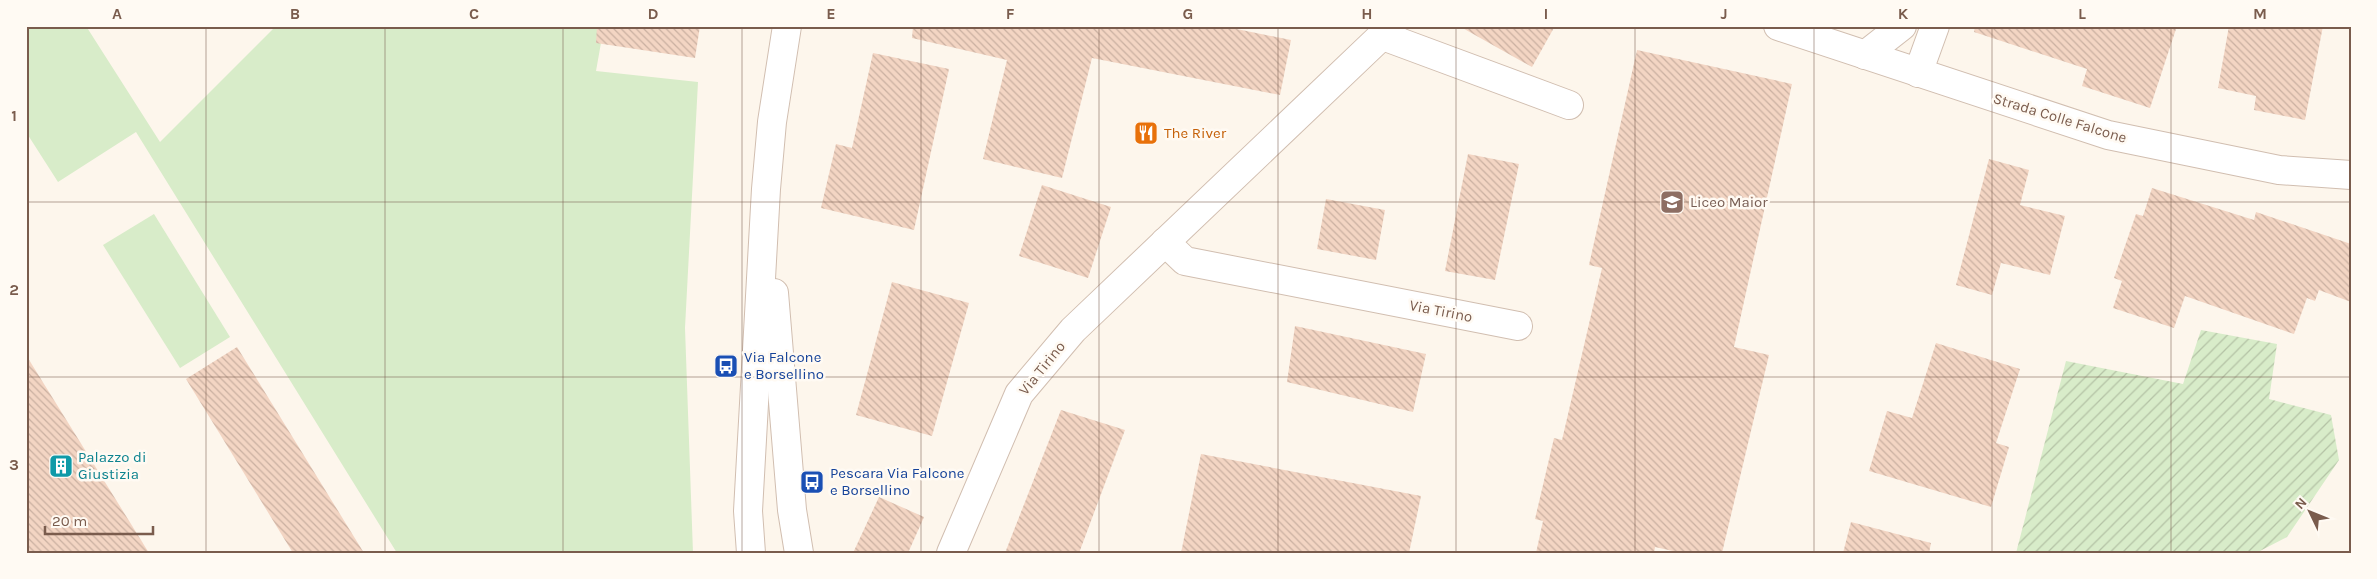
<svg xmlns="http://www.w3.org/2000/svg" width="2377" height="579" font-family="Karla,sans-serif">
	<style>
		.grass { fill: #d8ecc9 }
		.garden { fill: url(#garden-furrows) }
		.building { fill: url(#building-back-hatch) }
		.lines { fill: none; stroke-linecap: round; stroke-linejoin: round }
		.minor-casing { stroke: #d1beb0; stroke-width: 30 }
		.tertiary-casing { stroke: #d1beb0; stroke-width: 30 }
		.minor { stroke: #fff; stroke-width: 28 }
		.tertiary { stroke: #fff; stroke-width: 28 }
		.grid { fill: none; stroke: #7a5c4d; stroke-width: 1; stroke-opacity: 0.55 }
		.labels { text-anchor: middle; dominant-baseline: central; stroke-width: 5; stroke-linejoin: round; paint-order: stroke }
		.street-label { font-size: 15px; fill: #7a5c4d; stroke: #fffaf3 }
		.food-label { font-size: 15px; fill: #c56008; stroke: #fffaf3; text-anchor: start }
		.education-label { font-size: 15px; fill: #785e54; stroke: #fffaf3; text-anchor: start }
		.transit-label { font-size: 15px; fill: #164399; stroke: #fffaf3; text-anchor: start }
		.culture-label { font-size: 15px; fill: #0d838f; stroke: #fffaf3; text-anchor: start }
		.neatline { fill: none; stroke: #7a5c4d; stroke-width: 2 }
		.grid-label { font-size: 16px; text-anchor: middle; font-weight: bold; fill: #7a5c4d }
	</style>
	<defs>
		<pattern id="garden-furrows" width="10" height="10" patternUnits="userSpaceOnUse" patternTransform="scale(1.25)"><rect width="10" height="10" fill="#d8ecc9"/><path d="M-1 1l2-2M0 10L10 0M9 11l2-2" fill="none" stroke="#b4c2a5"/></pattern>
		<pattern id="building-back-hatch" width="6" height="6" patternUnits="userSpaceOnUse" patternTransform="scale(1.25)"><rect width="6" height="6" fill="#f3d5c3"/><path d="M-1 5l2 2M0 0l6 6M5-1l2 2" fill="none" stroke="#cab0a1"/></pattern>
	</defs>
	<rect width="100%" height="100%" fill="#fdf6ec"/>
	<g class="grass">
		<path d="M 26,26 L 86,26 L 160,142 L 276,26 L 604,26 L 596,71 L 698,82 L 685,328 L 693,553 L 397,553 L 136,132 L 58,182 L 26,132 Z"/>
		<path d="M 154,214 L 230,337 L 180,368 L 103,245 Z"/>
	</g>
	<path class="garden" d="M 2201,330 L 2277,344 L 2269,399 L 2331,415 L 2339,460 L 2287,537 L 2256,553 L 2016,553 L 2066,361 L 2183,384 Z"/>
	<g class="building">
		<path d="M 597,26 L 700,26 L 695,58 L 596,43 Z"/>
		<path d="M 913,26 L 1222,26 L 1291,40 L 1280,95 L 1092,58 L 1062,178 L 983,159 L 1007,60 L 912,38 Z"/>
		<path d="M 1459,26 L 1555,26 L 1532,67 Z"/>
		<path d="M 1975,26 L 2177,26 L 2150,108 L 2082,86 L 2087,69 L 1974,32 Z"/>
		<path d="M 2229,26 L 2323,26 L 2305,120 L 2254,110 L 2256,96 L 2218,88 Z"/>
		<path d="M 1637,50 L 1792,84 L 1734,347 L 1769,355 L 1722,553 L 1682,553 L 1655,547 L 1654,553 L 1536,553 L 1543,521 L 1535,519 L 1554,438 L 1562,440 L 1602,268 L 1589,265 Z"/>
		<path d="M 873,53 L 949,69 L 914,230 L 821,208 L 836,144 L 852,148 Z"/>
		<path d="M 1468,154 L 1519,164 L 1495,280 L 1445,271 Z"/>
		<path d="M 1989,159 L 2029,170 L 2020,205 L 2065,216 L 2050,275 L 2001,263 L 1992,295 L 1956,285 Z"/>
		<path d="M 1042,185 L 1111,207 L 1088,278 L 1019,256 Z"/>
		<path d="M 2152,188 L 2254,220 L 2256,212 L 2351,244 L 2351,302 L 2319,290 L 2315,301 L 2307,298 L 2294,334 L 2185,296 L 2174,328 L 2113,308 L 2122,281 L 2114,278 L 2136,214 L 2143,216 Z"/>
		<path d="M 1326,199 L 1385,210 L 1376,260 L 1317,249 Z"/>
		<path d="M 892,282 L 969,303 L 932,436 L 856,415 Z"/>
		<path d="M 1295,326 L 1426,354 L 1413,412 L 1287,382 Z"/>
		<path d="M 1936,343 L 2020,369 L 1996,443 L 2009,447 L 1991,507 L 1869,471 L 1887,411 L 1912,418 Z"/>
		<path d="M 237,347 L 364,553 L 293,553 L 186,379 Z"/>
		<path d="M 26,355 L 149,553 L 26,553 Z"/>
		<path d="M 1061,410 L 1125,430 L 1079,553 L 1005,553 Z"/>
		<path d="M 1201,454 L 1421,496 L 1409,553 L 1181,553 Z"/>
		<path d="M 879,497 L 924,517 L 908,553 L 853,553 Z"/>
		<path d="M 1851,522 L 1931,543 L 1929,553 L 1843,553 Z"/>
	</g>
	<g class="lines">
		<g class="minor-casing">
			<g id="minor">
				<path d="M 1778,26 L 2108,135 L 2279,170 L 2351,175"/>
				<path d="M 1383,36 L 1569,105"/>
				<path d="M 1865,55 L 1902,26"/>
				<path d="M 1918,73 L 1935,26"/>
				<path d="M 1165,242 L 1185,261 L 1518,326"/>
				<path d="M 951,553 L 1019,394 L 1073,330 L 1392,26"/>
			</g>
		</g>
		<g class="tertiary-casing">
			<g id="tertiary">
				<path d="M 774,293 L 792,510 L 799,553"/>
				<path d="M 751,553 L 748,511 L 766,189 L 772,122 L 787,26"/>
			</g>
		</g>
		<use href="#minor" class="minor"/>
		<use href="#tertiary" class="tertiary"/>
	</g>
	<path class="grid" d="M 206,26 L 206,553M 385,26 L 385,553M 563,26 L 563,553M 742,26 L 742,553M 921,26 L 921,553M 1099,26 L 1099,553M 1278,26 L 1278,553M 1456,26 L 1456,553M 1635,26 L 1635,553M 1814,26 L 1814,553M 1992,26 L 1992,553M 2171,26 L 2171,553M 26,202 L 2351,202M 26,377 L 2351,377"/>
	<defs>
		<g id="restaurant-square" transform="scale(1.25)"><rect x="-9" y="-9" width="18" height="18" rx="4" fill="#e8710a" stroke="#fffaf3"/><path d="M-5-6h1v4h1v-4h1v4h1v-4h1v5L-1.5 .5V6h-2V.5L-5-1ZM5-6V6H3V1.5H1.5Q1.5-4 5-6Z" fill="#fff"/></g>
		<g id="school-square" transform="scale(1.25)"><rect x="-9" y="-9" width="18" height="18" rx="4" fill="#8d6e63" stroke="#fffaf3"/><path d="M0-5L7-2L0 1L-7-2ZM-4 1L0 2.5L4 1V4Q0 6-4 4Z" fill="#fff"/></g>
		<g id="bus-square" transform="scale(1.25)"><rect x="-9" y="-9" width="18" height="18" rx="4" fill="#1a4fb4" stroke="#fffaf3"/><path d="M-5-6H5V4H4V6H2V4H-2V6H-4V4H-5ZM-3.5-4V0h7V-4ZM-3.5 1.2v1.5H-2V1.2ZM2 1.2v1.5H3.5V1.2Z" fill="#fff"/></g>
		<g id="building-square" transform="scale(1.25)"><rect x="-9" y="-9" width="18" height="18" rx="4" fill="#0f9aa8" stroke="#fffaf3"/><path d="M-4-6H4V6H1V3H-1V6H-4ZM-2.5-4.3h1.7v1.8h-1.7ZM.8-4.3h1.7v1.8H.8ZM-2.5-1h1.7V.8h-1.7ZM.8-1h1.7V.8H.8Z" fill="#fff"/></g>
	</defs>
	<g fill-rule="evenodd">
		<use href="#restaurant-square" x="1146" y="133"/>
		<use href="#school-square" x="1672" y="202"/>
		<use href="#bus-square" x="726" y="366"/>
		<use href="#building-square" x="61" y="466"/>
		<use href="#bus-square" x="812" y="482"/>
	</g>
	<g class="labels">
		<g class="street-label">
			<text transform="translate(2060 118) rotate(17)">Strada Colle Falcone</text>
			<text transform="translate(1441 311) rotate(11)">Via Tirino</text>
			<text transform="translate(1042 368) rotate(-51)">Via Tirino</text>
		</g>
		<g class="food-label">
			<text x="1164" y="133">The River</text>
		</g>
		<g class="education-label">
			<text x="1690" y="202">Liceo Maior</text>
		</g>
		<g class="transit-label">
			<text x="744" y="357">Via Falcone<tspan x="744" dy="17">e Borsellino</tspan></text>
			<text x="830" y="473">Pescara Via Falcone<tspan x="830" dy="17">e Borsellino</tspan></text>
		</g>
		<g class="culture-label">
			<text x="78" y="457">Palazzo di<tspan x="78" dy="17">Giustizia</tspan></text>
		</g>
	</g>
	<rect width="2377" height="579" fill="none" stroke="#fffaf3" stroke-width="55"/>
	<g transform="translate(2310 512) rotate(313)" stroke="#fffaf3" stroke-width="4" paint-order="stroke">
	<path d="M0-4L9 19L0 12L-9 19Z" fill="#7a5c4d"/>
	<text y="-8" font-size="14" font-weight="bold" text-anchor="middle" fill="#7a5c4d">N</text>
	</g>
	<path d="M45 526v8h108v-8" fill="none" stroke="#7a5c4d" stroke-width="2.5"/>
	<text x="52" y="526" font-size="15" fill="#7a5c4d" stroke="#fffaf3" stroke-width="4" paint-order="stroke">20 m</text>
	<rect x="28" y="28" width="2322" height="524" class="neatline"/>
	<g class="grid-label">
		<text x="117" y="19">A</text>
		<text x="295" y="19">B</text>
		<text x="474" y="19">C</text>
		<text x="653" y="19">D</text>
		<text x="831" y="19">E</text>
		<text x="1010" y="19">F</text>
		<text x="1188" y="19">G</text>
		<text x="1367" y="19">H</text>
		<text x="1546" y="19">I</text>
		<text x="1724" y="19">J</text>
		<text x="1903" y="19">K</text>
		<text x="2082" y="19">L</text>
		<text x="2260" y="19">M</text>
		<text x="14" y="121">1</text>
		<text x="14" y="295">2</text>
		<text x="14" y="470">3</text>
	</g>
</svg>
